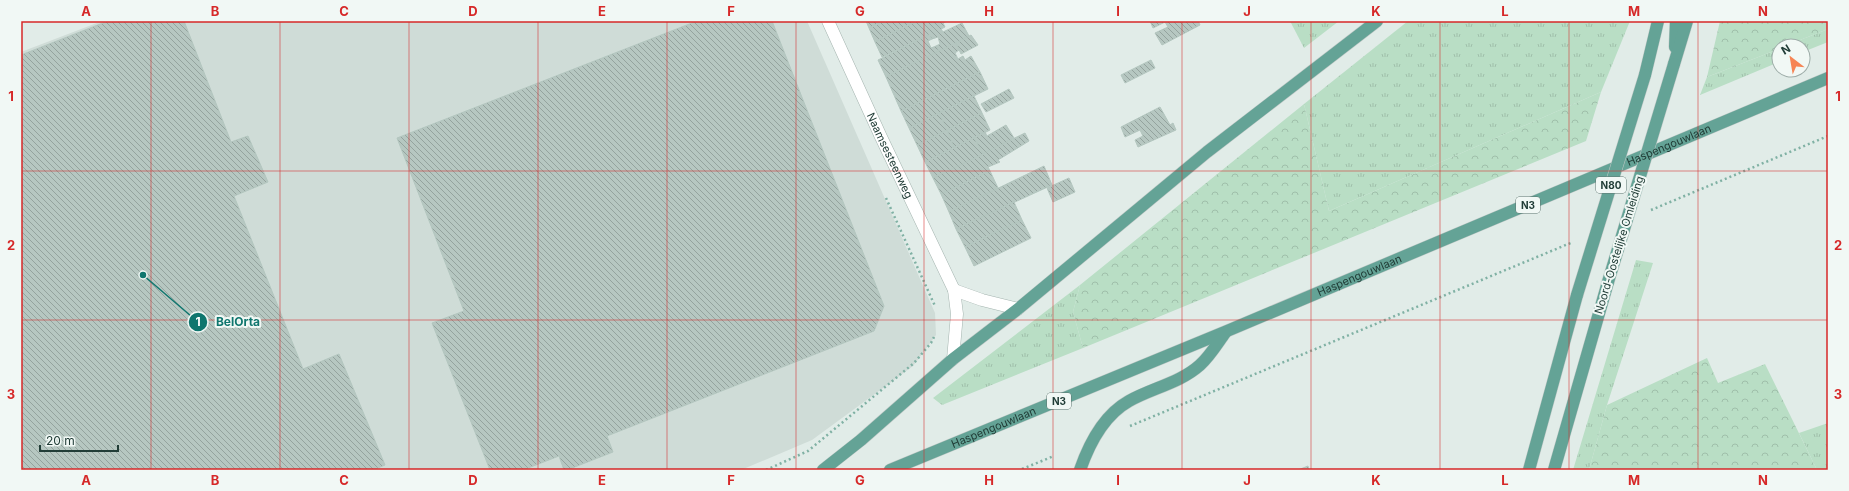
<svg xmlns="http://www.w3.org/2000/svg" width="1849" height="491" font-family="Inter,sans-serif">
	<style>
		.built { fill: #cfdcd7 }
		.grass { fill: url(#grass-tufts) }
		.forest { fill: url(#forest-crowns) }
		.building { fill: url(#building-back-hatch); stroke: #b3c6bf }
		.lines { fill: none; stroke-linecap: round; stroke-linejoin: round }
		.minor-casing { stroke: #a4b4af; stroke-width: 13 }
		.primary-casing { stroke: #c1c9c7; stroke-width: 13 }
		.path { stroke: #80b1a4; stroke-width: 2.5; stroke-dasharray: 2 3; stroke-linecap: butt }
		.minor { stroke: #fff; stroke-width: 12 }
		.primary { stroke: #64a396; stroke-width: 12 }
		.primary-bridge-casing { stroke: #c1c9c7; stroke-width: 13; stroke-linecap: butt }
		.primary-bridge { stroke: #64a396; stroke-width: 12 }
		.grid { fill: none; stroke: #d62828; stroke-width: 1; stroke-opacity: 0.55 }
		.labels { text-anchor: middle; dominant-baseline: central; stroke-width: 4; stroke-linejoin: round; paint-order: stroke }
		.shield { fill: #f1f8f5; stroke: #5f7570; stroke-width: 1 }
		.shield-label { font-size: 10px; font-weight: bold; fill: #213d37 }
		.street-label { font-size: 11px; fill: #213d37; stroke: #f1f8f5 }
		.leader { fill: none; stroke: #0f766e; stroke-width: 1.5 }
		.callout-dot { fill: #0f766e; stroke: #f1f8f5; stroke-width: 1.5 }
		.mark-label { font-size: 12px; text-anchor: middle; font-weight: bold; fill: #fff }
		.callout-label { font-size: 12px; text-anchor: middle; font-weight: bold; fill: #0f766e; stroke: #f1f8f5; stroke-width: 4; stroke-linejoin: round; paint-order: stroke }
		.neatline { fill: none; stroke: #d62828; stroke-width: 1.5 }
		.grid-label { font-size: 13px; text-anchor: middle; font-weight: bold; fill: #d62828 }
	</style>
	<defs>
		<pattern id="grass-tufts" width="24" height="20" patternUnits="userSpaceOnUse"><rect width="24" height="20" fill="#b9dec5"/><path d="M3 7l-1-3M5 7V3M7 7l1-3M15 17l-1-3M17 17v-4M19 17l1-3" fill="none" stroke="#9fbfaa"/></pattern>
		<pattern id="forest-crowns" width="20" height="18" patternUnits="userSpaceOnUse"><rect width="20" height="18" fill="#b9dec5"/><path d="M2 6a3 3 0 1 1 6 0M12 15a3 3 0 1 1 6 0" fill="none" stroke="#9fbfaa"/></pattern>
		<pattern id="building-back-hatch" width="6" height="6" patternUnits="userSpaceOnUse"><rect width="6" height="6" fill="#b6c7c1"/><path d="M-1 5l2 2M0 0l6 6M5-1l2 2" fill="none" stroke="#94a39e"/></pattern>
	</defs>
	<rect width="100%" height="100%" fill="#e1ece8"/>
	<path class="built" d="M 102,21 L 807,21 L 935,313 L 936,335 L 913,366 L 812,440 L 741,470 L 21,470 L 21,52 Z"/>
	<g class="grass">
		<path d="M 1290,21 L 1339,21 L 1304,48 Z"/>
		<path d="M 1408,21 L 1630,21 L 1601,92 L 1329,211 L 1304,104 Z"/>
		<path d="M 1828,29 L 1828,42 L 1803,52 L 1803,46 L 1785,46 Z"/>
		<path d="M 1779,49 L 1779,62 L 1700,95 L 1707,77 Z"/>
		<path d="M 1636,260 L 1653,263 L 1607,405 L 1589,470 L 1573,470 Z"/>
		<path d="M 1080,285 L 1073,312 L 1083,348 L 942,405 L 933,398 Z"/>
		<path d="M 1828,423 L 1828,470 L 1817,470 L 1799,433 Z"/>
	</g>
	<g class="forest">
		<path d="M 1720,21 L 1828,21 L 1828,29 L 1785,46 L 1779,46 L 1779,49 L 1707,77 Z"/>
		<path d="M 1601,92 L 1586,141 L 1083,348 L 1073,312 L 1080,285 L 1304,104 L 1329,211 Z"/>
		<path d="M 1707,358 L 1718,383 L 1765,364 L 1817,470 L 1589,470 L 1607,405 Z"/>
	</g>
	<g class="building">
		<path d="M 108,21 L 184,21 L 231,142 L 248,136 L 268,182 L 234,196 L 303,369 L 339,354 L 385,465 L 373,470 L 21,470 L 21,55 Z"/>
		<path d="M 697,21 L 772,21 L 884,306 L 874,331 L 607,436 L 613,452 L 567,470 L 564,470 L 559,456 L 523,470 L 490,470 L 432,323 L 464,311 L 397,138 Z"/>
		<path d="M 866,21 L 884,21 L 869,28 Z"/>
		<path d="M 884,21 L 917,21 L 875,42 L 869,28 Z"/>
		<path d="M 917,21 L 947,21 L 943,23 L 945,27 L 941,29 L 943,32 L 962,23 L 969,36 L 939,51 L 936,46 L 940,44 L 938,37 L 932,39 L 929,35 L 882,57 L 875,42 Z"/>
		<path d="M 1150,21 L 1198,21 L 1200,25 L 1162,45 L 1155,33 L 1168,27 L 1165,22 L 1153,28 Z"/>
		<path d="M 929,35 L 932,39 L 928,41 L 931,48 L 936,46 L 939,51 L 886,77 L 878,60 Z"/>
		<path d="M 971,35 L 978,45 L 961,54 L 956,43 Z"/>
		<path d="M 956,43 L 959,50 L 955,53 L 958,59 L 963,56 L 965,60 L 971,56 L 980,72 L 901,111 L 886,77 Z"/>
		<path d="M 1151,60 L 1155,68 L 1125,83 L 1121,75 Z"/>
		<path d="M 980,72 L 988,89 L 909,128 L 901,111 Z"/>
		<path d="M 1009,89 L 1014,98 L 986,112 L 981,104 Z"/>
		<path d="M 974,96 L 982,113 L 947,130 L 939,113 Z"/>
		<path d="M 1160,107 L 1170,125 L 1173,123 L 1176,130 L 1138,147 L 1135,140 L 1143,136 L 1140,130 L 1125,137 L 1121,127 Z"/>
		<path d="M 939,113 L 947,130 L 917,145 L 909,128 Z"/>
		<path d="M 982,113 L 990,130 L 954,148 L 947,130 Z"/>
		<path d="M 1006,125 L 1014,138 L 983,154 L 974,138 L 985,132 L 987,136 Z"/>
		<path d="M 947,130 L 954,148 L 925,162 L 917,145 Z"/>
		<path d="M 1025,133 L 1029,141 L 998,160 L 1000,162 L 988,167 L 990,171 L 941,194 L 933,178 Z"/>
		<path d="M 974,138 L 983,154 L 933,178 L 925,162 Z"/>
		<path d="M 1044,166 L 1052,185 L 956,229 L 949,212 Z"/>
		<path d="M 990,171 L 998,188 L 949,212 L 941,194 Z"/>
		<path d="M 1069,178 L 1075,192 L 1053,202 L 1047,188 Z"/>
		<path d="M 1014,202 L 1022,220 L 965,247 L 956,229 Z"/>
		<path d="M 1022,220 L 1031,238 L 974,266 L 965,247 Z"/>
		<path d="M 1308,466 L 1309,470 L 1298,470 Z"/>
	</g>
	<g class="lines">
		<g class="minor-casing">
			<g id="minor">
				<path id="s1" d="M 828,21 L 881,137 L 954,290 L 957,314 L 953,359"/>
				<path d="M 954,290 L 982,300 L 1018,309"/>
			</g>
		</g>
		<g class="primary-casing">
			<g id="primary">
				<path d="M 1675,47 L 1676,21"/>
				<path d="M 1674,64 L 1687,21"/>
				<path d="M 1645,75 L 1658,21"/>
				<path d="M 823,470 L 861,440 L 953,359 L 1018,309 L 1207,152 L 1377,21"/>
				<path id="s2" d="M 890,470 L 1227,331 L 1828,78"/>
				<path d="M 1080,470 C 1089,444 1104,415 1129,401 C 1152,388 1180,383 1200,365 C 1210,356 1217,344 1225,333"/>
				<path d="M 1529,470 L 1577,295"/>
				<path d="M 1554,470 L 1608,282"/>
			</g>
		</g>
		<g class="path">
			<path d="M 886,198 L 935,306"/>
			<path d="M 1651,210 L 1828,136"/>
			<path d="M 1130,426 L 1573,242"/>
			<path d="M 1022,469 L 1054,456"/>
			<path d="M 766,470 L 808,451 L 914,363 L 931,343 L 934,337"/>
		</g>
		<use href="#minor" class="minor"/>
		<use href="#primary" class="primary"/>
		<g class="primary-bridge-casing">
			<g id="primary-bridge">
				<path d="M 1608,282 L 1674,64"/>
				<path d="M 1577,295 L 1645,75"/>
			</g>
		</g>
		<use href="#primary-bridge" class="primary-bridge"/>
	</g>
	<path class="grid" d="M 151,21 L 151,470M 280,21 L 280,470M 409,21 L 409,470M 538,21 L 538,470M 667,21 L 667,470M 796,21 L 796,470M 924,21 L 924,470M 1053,21 L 1053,470M 1182,21 L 1182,470M 1311,21 L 1311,470M 1440,21 L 1440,470M 1569,21 L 1569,470M 1698,21 L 1698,470M 21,171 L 1828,171M 21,320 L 1828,320"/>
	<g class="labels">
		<g class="shield">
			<rect x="1596" y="177" width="30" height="16" rx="3"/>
			<rect x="1516" y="197" width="24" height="16" rx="3"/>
			<rect x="1047" y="393" width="24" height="16" rx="3"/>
		</g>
		<g class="shield-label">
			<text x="1611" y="185">N80</text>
			<text x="1528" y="205">N3</text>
			<text x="1059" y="401">N3</text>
		</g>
		<g class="street-label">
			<text stroke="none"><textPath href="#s2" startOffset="844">Haspengouwlaan</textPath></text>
			<text stroke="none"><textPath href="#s1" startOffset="148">Naamsesteenweg</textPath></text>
			<text transform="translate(1619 245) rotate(-73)">Noord-Oostelijke Omleiding</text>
			<text stroke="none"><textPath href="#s2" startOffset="508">Haspengouwlaan</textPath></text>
			<text stroke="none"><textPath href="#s2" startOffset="112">Haspengouwlaan</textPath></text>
		</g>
	</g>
	<path class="leader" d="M143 275L198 322"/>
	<g class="callout-dot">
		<circle cx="143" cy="275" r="4"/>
		<circle cx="198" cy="322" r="10"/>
	</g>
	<g class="mark-label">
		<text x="198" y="326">1</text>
	</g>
	<g class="callout-label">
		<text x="238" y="326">BelOrta</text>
	</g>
	<rect width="1849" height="491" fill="none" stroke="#f1f8f5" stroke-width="44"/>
	<g transform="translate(1791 58) rotate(329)"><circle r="19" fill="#f1f8f5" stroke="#9eada9"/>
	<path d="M0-3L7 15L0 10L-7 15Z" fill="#f68555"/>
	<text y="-6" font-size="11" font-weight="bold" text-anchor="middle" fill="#213d37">N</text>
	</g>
	<path d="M40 445v6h78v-6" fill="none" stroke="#213d37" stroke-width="2"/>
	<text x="46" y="445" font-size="12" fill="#213d37" stroke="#f1f8f5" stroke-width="3" paint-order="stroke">20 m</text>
	<rect x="22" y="22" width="1805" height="447" class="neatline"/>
	<g class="grid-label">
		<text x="86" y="16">A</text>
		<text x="215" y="16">B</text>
		<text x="344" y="16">C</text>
		<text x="473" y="16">D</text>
		<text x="602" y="16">E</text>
		<text x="731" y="16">F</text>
		<text x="860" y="16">G</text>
		<text x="989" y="16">H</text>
		<text x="1118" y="16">I</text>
		<text x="1247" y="16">J</text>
		<text x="1376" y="16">K</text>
		<text x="1505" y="16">L</text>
		<text x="1634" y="16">M</text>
		<text x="1763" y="16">N</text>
		<text x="11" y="101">1</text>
		<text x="1838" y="101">1</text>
		<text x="11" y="250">2</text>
		<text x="1838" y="250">2</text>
		<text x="11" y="399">3</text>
		<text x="1838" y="399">3</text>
		<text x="86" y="485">A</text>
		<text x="215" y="485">B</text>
		<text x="344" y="485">C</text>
		<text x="473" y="485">D</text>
		<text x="602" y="485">E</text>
		<text x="731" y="485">F</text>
		<text x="860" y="485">G</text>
		<text x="989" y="485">H</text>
		<text x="1118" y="485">I</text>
		<text x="1247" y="485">J</text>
		<text x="1376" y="485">K</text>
		<text x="1505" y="485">L</text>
		<text x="1634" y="485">M</text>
		<text x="1763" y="485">N</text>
	</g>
</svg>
